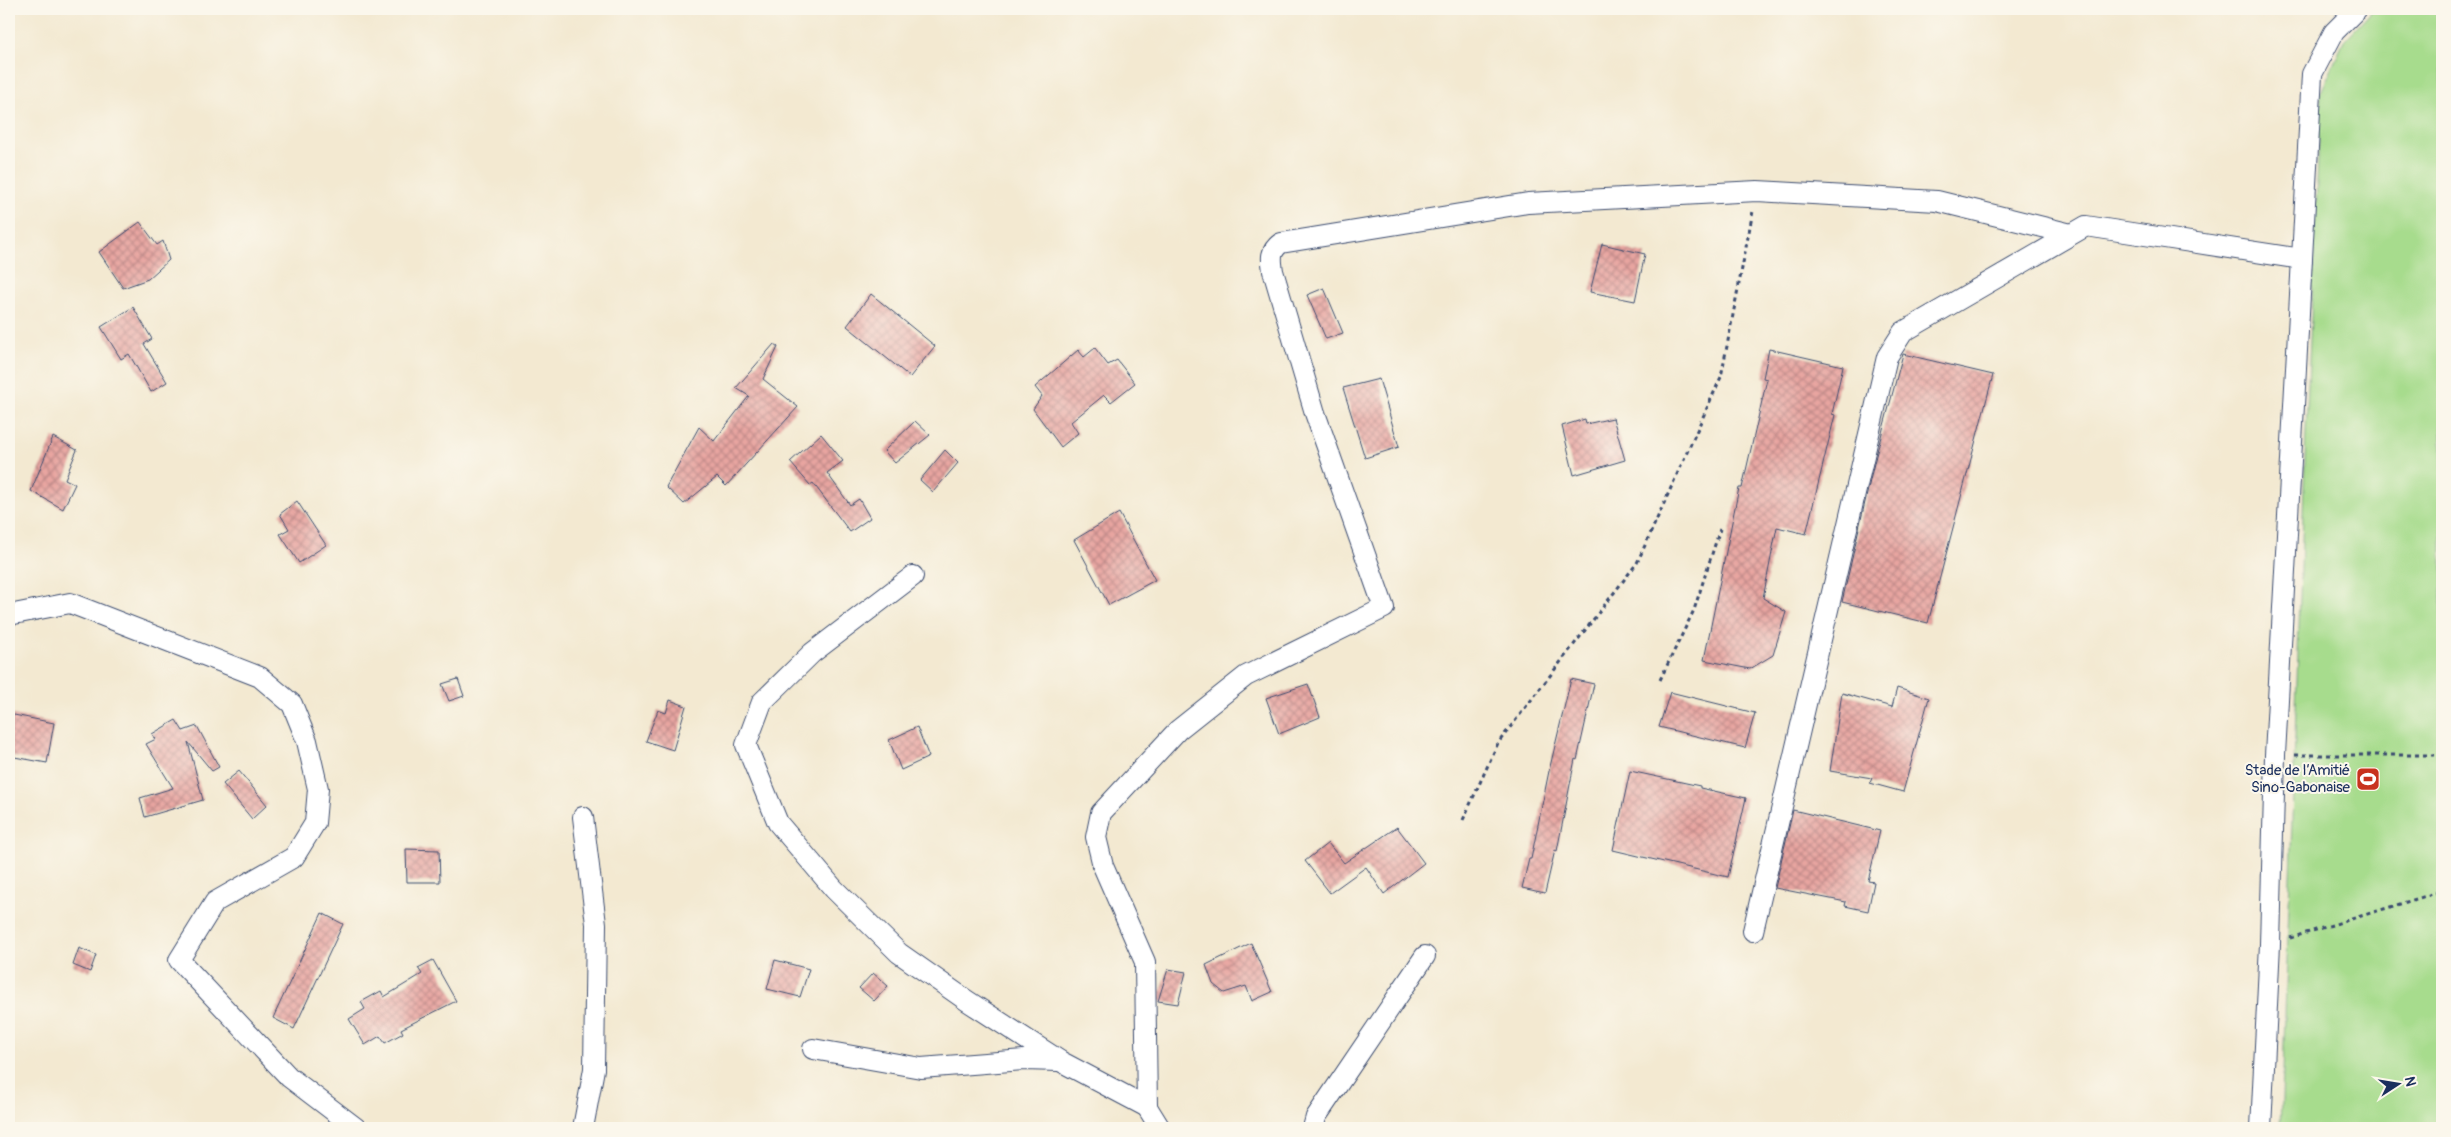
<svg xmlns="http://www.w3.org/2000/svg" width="2451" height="1137" font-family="Pangolin,sans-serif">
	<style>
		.green { fill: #a7dc8d; stroke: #618676 }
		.building { fill: url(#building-cross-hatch) }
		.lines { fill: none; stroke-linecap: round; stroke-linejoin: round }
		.minor-casing { stroke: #3b4b6f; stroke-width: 22 }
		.path { stroke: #3b4b6f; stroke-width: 3; stroke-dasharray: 4 4; stroke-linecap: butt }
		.minor { stroke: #fff; stroke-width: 20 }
		.labels { text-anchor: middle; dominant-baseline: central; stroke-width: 4; stroke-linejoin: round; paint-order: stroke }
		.poi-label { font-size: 15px; fill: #1b2f5e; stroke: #fbf7ec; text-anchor: end }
	</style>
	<defs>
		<pattern id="building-cross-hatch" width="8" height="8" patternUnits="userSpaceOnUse" patternTransform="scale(1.25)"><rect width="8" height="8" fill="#e8a5a0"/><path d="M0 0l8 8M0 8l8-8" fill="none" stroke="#bb8786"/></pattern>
	</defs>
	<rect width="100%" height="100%" fill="#fbf7ec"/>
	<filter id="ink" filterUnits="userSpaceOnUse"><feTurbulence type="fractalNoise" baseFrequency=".02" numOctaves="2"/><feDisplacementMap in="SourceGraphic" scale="10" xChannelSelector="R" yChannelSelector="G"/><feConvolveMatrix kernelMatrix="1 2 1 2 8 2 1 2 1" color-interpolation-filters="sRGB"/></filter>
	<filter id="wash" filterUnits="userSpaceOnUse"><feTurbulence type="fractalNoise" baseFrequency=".0096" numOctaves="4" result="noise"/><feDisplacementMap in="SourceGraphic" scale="20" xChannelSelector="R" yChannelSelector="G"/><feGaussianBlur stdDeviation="1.12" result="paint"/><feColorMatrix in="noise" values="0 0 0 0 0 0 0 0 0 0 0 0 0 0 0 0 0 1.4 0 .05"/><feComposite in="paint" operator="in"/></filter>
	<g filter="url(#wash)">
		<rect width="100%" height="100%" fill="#f3e9d1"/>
		<path class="green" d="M 2374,9 L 2442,9 L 2442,1128 L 2281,1128 L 2306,430 L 2321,92 L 2344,41 Z"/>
		<g id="blocks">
			<g class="building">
				<path d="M 140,222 L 157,245 L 163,241 L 169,260 L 148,279 L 123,288 L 99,252 Z"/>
				<path d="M 1602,244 L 1645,254 L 1635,301 L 1590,292 Z"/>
				<path d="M 1324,288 L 1343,333 L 1326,339 L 1307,295 Z"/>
				<path d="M 871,294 L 935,346 L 910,377 L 847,326 Z"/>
				<path d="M 133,307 L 152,339 L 144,344 L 167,382 L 151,392 L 129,354 L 121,359 L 101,327 Z"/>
				<path d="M 774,344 L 778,347 L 763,379 L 798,407 L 726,486 L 717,477 L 684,504 L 666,487 L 699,427 L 714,441 L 749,396 L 736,388 Z"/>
				<path d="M 1095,348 L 1108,365 L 1117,360 L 1135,383 L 1111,402 L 1104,395 L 1071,422 L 1078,433 L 1061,447 L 1033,409 L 1042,396 L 1035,387 L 1078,350 L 1084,357 Z"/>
				<path d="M 1769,349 L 1843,366 L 1832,414 L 1835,415 L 1806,534 L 1777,527 L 1763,598 L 1786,612 L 1773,655 L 1750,669 L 1704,660 L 1733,517 L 1739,488 L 1742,488 L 1767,379 L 1763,378 Z"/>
				<path d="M 1903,354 L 1993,375 L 1928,623 L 1842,602 L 1874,463 Z"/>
				<path d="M 1379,379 L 1399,447 L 1365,458 L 1343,388 Z"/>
				<path d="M 1613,418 L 1625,460 L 1574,475 L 1562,426 L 1585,419 L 1586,424 Z"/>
				<path d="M 915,421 L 930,435 L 895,463 L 884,451 Z"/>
				<path d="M 821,434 L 843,461 L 827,473 L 850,505 L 859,499 L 870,518 L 850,532 L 813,483 L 810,485 L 790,462 Z"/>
				<path d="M 53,437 L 77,450 L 65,479 L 75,484 L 63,509 L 31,491 Z"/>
				<path d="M 945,450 L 958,463 L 933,492 L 920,480 Z"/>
				<path d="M 297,501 L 326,545 L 299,563 L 280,534 L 289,529 L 280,514 Z"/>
				<path d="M 1119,513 L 1155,580 L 1109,605 L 1074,540 Z"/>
				<path d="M 458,679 L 464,696 L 449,701 L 442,684 Z"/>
				<path d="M 1571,679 L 1594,684 L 1577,760 L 1575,759 L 1557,851 L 1555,850 L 1545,893 L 1522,888 L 1529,859 L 1531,859 L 1549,771 Z"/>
				<path d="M 1308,684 L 1320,717 L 1279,734 L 1266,698 Z"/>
				<path d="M 1897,688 L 1929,698 L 1903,792 L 1870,783 L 1872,778 L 1830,771 L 1842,693 L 1892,707 Z"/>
				<path d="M 1670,692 L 1755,713 L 1745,748 L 1659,727 Z"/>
				<path d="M 670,700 L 686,706 L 673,750 L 646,741 L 658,710 L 666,713 Z"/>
				<path d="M 9,714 L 54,723 L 47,763 L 9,756 Z"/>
				<path d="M 176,720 L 183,731 L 197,726 L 219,767 L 212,771 L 188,742 L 203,800 L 145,817 L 140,798 L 173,788 L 146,744 L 156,739 L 152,734 Z"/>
				<path d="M 917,727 L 929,757 L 901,770 L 889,740 Z"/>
				<path d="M 239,771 L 267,805 L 252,819 L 223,784 Z"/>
				<path d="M 1630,771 L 1700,786 L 1700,788 L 1746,798 L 1728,877 L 1613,850 Z"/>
				<path d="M 1793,810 L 1880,831 L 1868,881 L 1874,882 L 1868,911 L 1845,906 L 1846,902 L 1775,888 Z"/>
				<path d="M 1397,827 L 1424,863 L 1384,894 L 1366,867 L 1330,893 L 1305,861 L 1328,843 L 1344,863 Z"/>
				<path d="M 406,849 L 439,850 L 440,882 L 407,882 Z"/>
				<path d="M 322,913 L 343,924 L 294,1029 L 273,1018 Z"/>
				<path d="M 1251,943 L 1272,992 L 1252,1001 L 1246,986 L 1224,993 L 1213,984 L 1206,965 Z"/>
				<path d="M 79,948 L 96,955 L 90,972 L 73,965 Z"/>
				<path d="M 433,960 L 456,1001 L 401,1029 L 403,1033 L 385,1043 L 380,1036 L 365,1045 L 349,1019 L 365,1009 L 361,1002 L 381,991 L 384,997 L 422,974 L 418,968 Z"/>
				<path d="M 775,960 L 809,969 L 800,997 L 767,989 Z"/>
				<path d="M 1168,969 L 1186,972 L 1178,1004 L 1158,1001 Z"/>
				<path d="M 873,973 L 888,986 L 874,1001 L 859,988 Z"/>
			</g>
		</g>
	</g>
	<g filter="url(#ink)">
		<use href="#blocks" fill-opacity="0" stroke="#3b4b6f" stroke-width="1"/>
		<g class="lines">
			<g class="minor-casing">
				<g id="minor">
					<path d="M 913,576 L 812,653 L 762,702 L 746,745 L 778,823 L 834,889 L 899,953 L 966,1000 L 1060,1061 L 1147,1107"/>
					<path d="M 9,615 L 70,603 L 260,677 L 292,704 L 307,741 L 318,789 L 315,823 L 294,857 L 215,902 L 179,960 L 289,1077 L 356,1128"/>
					<path d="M 583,817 L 596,924 L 594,1069 L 583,1128"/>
					<path d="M 1753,931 L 1887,357 L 1903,332 L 2086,226 L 2302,259"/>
					<path d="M 813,1049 L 921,1068 L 1024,1060 L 1059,1061"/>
					<path d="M 1160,1128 L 1147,1107 L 1145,962 L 1103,866 L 1096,837 L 1101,813 L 1178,730 L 1246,676 L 1384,608 L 1315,413 L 1273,271 C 1271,258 1270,251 1281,243 L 1528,203 L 1757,191 L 1937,201 L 2071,234"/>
					<path d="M 1313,1128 L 1316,1117 L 1425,956"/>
					<path d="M 2261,1128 L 2270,944 L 2275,755 L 2312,74 L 2334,32 L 2357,9"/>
				</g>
			</g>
			<g class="path">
				<path d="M 1660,680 L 1694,610 L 1720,529"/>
				<path d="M 2295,755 L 2442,755"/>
				<path d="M 1463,820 L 1498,743 L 1637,563 L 1721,377 L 1753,211"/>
				<path d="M 2290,938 L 2442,891"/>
			</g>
			<use href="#minor" class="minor"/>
		</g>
	</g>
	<defs>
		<g id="stadium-square" transform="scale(1.25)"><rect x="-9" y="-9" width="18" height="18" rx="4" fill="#c8321e" stroke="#fbf7ec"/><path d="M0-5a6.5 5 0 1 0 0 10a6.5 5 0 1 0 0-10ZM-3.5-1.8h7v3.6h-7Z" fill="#fff"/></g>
	</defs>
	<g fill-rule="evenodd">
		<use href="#stadium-square" x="2368" y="779"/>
	</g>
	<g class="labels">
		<g class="poi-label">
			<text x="2350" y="770">Stade de l’Amitié<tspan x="2350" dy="17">Sino-Gabonaise</tspan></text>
		</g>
	</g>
	<rect width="2451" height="1137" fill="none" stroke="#fbf7ec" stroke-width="30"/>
	<g transform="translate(2398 1084) rotate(78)" stroke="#fbf7ec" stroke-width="4" paint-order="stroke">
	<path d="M0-4L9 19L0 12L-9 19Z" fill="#1b2f5e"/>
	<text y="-8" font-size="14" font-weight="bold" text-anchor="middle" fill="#1b2f5e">N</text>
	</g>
</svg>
